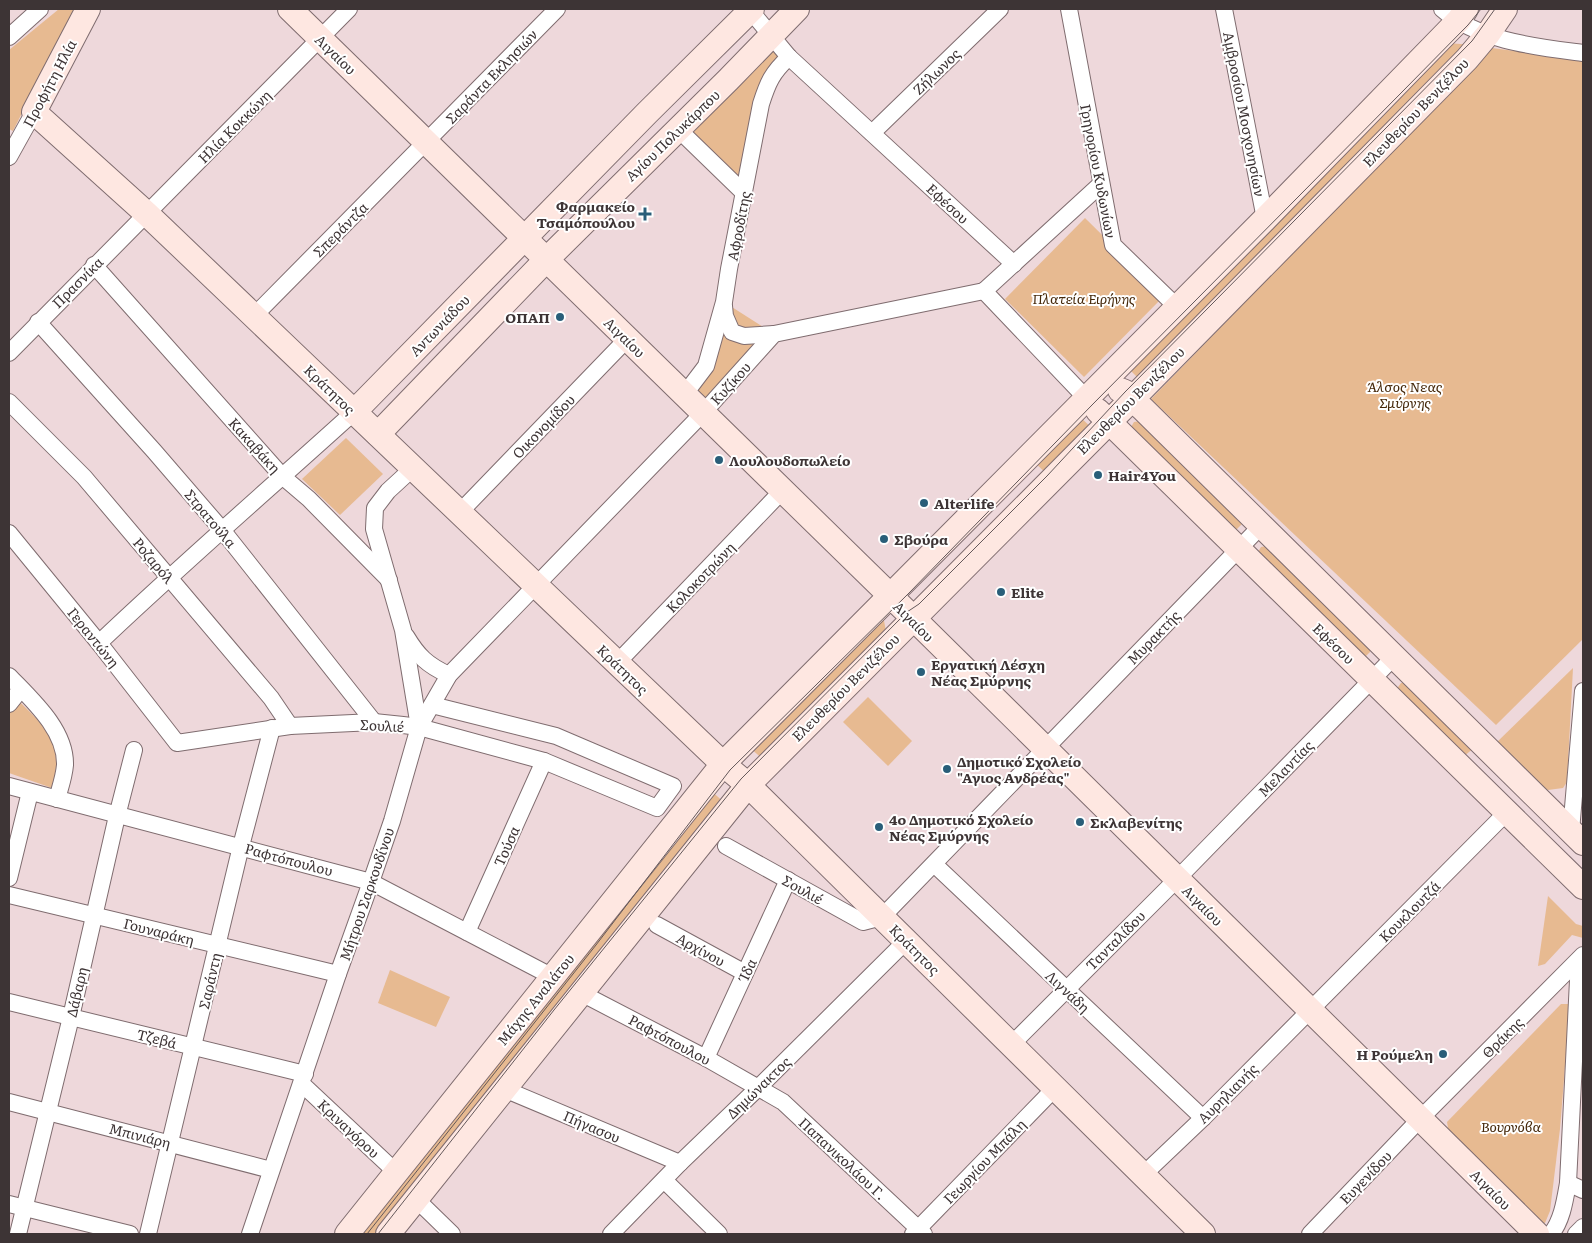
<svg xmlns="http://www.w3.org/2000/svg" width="1592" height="1243" font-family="Literata,serif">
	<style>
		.green { fill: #e7ba91 }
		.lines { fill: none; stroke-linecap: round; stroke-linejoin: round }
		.street-casing { stroke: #7f6c6f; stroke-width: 18 }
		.secondary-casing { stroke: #7f6c6f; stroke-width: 26 }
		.street { stroke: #fff; stroke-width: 16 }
		.secondary { stroke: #fee7e1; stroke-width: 24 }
		.tram { stroke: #64585a; stroke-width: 1 }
		.poi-dot { fill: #295e79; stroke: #fff; stroke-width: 2 }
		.labels { text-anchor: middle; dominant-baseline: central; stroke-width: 4; stroke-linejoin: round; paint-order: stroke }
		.street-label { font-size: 14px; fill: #3d3435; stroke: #fff }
		.poi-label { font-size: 14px; font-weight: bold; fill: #3d3435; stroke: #fff; text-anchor: start }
		.park-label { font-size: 14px; font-style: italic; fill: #442709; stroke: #fff }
	</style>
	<rect width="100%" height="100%" fill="#eed8db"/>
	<g class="green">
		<path d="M 59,9 L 74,9 L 13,131 L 9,129 L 9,50 Z"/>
		<path d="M 771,35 L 789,57 L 776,69 L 744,193 L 678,129 Z"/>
		<path d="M 1447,43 L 1474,45 L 1144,384 L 1127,367 Z"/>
		<path d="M 1492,48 L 1583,60 L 1583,639 L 1496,725 L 1151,399 Z"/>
		<path d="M 1085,218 L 1164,296 L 1084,377 L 1005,299 Z"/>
		<path d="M 724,302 L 774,334 L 703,413 L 684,395 L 698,378 Z"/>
		<path d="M 1078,415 L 1095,431 L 1050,477 L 1032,460 Z"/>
		<path d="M 1140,421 L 1242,519 L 1242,524 L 1237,529 L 1233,529 L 1131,427 L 1134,422 Z"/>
		<path d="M 346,438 L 383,474 L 340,515 L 302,479 Z"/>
		<path d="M 1267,546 L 1370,647 L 1370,652 L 1365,657 L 1258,552 L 1261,547 Z"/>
		<path d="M 883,615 L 887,637 L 765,761 L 749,747 Z"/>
		<path d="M 1573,668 L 1567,782 L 1563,788 L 1548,790 L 1539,786 L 1495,744 Z"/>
		<path d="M 1401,683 L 1409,683 L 1475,747 L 1463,757 L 1396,690 Z"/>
		<path d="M 868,697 L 912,741 L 888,766 L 843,722 Z"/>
		<path d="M 17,699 C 46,728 65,743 52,788 L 9,773 L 9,709 Z"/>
		<path d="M 709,789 L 726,804 L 382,1234 L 359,1234 Z"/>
		<path d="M 1548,896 L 1576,924 L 1583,926 L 1583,938 L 1572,935 L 1545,964 L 1538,966 Z"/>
		<path d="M 390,970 L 450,997 L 436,1027 L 378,1003 Z"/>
		<path d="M 1561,1004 L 1570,1004 L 1560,1129 L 1550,1211 L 1545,1223 L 1536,1223 L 1449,1134 L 1447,1122 Z"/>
	</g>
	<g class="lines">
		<g class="street-casing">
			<g id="street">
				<path d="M 749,9 L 789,57 L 1014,264"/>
				<path d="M 1069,9 L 1113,245 L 1177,307"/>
				<path d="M 1224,9 L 1265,219"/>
				<path d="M 1442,9 C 1478,41 1537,47 1583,53"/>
				<path d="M 9,37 L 40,9"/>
				<path d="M 678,129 L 744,193"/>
				<path d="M 872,133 L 1000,9"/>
				<path d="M 9,157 L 34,112"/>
				<path d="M 94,265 L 282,476 L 309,499 L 389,580"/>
				<path d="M 984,291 L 1101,184"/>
				<path d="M 984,291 L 1087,399"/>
				<path d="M 724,306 L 725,316 L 732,332 L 744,336 L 774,334"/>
				<path d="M 254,316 L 557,9"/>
				<path d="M 38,322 L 154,451 L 223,531 L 374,722"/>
				<path d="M 9,353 L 349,9"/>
				<path d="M 684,395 L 706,366 L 724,302 L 729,269 L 761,104 C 768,82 772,73 789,57"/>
				<path d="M 9,402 L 84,477 L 271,698 L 290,726"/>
				<path d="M 413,468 L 388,491 L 375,508 L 374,529 L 403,630 L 419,727"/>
				<path d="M 460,512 L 627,339"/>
				<path d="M 9,533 L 99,643 L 177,743 L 290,726 L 374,722 L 403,725 L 419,727 L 544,761 L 657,808 L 673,786 L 556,736 L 432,705"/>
				<path d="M 406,636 C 418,656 427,665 449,675"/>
				<path d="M 99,643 C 182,564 269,489 354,412"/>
				<path d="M 617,663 L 782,491"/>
				<path d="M 9,676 C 32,700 66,730 65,765 C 64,777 60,788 57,799"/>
				<path d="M 9,704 L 21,689"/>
				<path d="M 9,786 L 371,882 L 553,977"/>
				<path d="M 1571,831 L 1583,691"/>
				<path d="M 726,846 L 863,922 L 882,917 L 1261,526"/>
				<path d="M 934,864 L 1203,1118"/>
				<path d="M 9,878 L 30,792"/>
				<path d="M 9,895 L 338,974"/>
				<path d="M 657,925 L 745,973"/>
				<path d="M 467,932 L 544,761"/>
				<path d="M 581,993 L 706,1058 L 783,1102 L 924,1234"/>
				<path d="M 9,1002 L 305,1074"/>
				<path d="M 1011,1045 L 1177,879 L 1394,657"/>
				<path d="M 706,1058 L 788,880"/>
				<path d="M 302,1084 L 397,1173"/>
				<path d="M 504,1089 L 680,1163"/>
				<path d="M 9,1102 L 271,1170"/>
				<path d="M 1143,1175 L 1203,1118 L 1507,812"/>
				<path d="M 664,1180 L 719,1234"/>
				<path d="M 1568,1183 L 1583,1190"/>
				<path d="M 416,1199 L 452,1234"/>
				<path d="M 9,1204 L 130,1234"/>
				<path d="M 18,1234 L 71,1017 L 117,816 L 134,750"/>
				<path d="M 148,1234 L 241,846 L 272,728"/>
				<path d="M 250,1234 L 338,974 L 371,882 L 392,821 L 419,727 L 449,675 L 703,413 L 774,334 L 984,291"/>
				<path d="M 611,1234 L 680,1163 L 759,1087 L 906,941"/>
				<path d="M 913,1234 L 1055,1088"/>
				<path d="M 1310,1234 L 1420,1119 L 1583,955"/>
				<path d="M 1551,1234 C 1562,1221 1565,1200 1568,1183 L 1579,960"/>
				<path d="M 1576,1234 L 1583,1227"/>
			</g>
		</g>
		<g class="secondary-casing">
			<g id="secondary">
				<path d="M 88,9 L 34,112 L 147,214 L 723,764 L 748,785 L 1203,1234"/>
				<path d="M 290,9 L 907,612 L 1537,1234"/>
				<path d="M 1120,390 L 1125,392 L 1143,409 L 1583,843"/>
				<path d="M 1098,411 L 1583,887"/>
				<path d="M 354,412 L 647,113 L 752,9"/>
				<path d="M 378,434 L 546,260 L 728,80 L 797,9"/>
				<path d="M 347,1234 L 723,764 L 1265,219 L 1459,20 L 1466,9"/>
				<path d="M 388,1234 L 748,785 L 1144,387 L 1467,59 L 1488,34 L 1505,9"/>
			</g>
		</g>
		<use href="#street" class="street"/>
		<use href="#secondary" class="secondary"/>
		<g class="tram">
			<path d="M 367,1234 L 596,945 L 730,770 L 909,593 L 1092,405 L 1402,92 L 1468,25 L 1481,9"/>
			<path d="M 378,1234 L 554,1010 L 741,779 L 907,612 L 919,604 L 1047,476 L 1125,392 L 1472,41 L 1495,9"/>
		</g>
	</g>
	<g class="poi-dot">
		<path d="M642.5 206.5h5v5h5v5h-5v5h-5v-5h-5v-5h5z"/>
		<circle cx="560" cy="317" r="5"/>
		<circle cx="719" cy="460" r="5"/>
		<circle cx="1098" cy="475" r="5"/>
		<circle cx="924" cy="503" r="5"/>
		<circle cx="884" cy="539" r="5"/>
		<circle cx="1001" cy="592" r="5"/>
		<circle cx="921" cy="672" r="5"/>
		<circle cx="947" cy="769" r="5"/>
		<circle cx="1080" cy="822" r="5"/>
		<circle cx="879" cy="827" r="5"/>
		<circle cx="1443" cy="1054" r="5"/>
	</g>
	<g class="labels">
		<g class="street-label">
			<text transform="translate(336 54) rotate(44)">Αιγαίου</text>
			<text transform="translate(936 71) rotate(-44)">Ζήλωνος</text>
			<text transform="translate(491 76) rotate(-46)">Σαράντα Εκλησιών</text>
			<text transform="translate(49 83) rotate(-62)">Προφήτη Ηλία</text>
			<text transform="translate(1415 112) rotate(-46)">Ελευθερίου Βενιζέλου</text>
			<text transform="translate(1245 114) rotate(79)">Αμβροσίου Μοσχονησίων</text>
			<text transform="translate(234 126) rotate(-45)">Ηλία Κοκκώνη</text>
			<text transform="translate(672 135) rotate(-44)">Αγίου Πολυκάρπου</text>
			<text transform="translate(1099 171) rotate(79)">Γρηγορίου Κυδωνίων</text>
			<text transform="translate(948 203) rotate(43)">Εφέσου</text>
			<text transform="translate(738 226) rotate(-79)">Αφροδίτης</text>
			<text transform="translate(340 229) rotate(-45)">Σπεράντζα</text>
			<text transform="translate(77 282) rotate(-45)">Πρασνίκα</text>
			<text transform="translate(439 325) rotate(-46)">Αντωνιάδου</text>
			<text transform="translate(625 337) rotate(44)">Αιγαίου</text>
			<text transform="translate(730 383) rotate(-48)">Κυζίκου</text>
			<text transform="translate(330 389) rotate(44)">Κράτητος</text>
			<text transform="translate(1130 400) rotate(-45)">Ελευθερίου Βενιζέλου</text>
			<text transform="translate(543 426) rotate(-46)">Οικονομίδου</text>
			<text transform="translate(255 445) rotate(48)">Κακαβάκη</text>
			<text transform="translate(211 518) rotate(50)">Στρατούλα</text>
			<text transform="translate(154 560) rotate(50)">Ροζαρόλ</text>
			<text transform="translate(700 577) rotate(-46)">Κολοκοτρώνη</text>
			<text transform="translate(914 621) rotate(45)">Αιγαίου</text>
			<text transform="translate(94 637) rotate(51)">Γεραντώνη</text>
			<text transform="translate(1153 637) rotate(-46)">Μυρακτής</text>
			<text transform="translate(1334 643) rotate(44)">Εφέσου</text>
			<text transform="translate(623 669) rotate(44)">Κράτητος</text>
			<text transform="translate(845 687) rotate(-45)">Ελευθερίου Βενιζέλου</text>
			<text transform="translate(382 725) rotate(3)">Σουλιέ</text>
			<text transform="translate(1285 768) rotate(-46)">Μελαντίας</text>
			<text transform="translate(506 846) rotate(-66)">Τούσα</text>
			<text transform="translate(289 859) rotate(15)">Ραφτόπουλου</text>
			<text transform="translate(803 889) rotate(29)">Σουλιέ</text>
			<text transform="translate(366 894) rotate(-71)">Μήτρου Σαρκουδίνου</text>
			<text transform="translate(1203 905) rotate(45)">Αιγαίου</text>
			<text transform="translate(1409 911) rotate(-45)">Κουκλουτζά</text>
			<text transform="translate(159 931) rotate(14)">Γουναράκη</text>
			<text transform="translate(1115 940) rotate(-45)">Τανταλίδου</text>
			<text transform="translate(701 949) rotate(29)">Αρχίνου</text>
			<text transform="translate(915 949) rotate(45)">Κράτητος</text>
			<text transform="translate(747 969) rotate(-65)">Ίδα</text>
			<text transform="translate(209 981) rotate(-77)">Σαράντη</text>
			<text transform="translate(1068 991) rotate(43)">Λιγνάδη</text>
			<text transform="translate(76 992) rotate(-77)">Δάβαρη</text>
			<text transform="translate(535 999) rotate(-51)">Μάχης Αναλάτου</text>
			<text transform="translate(1502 1037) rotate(-45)">Θράκης</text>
			<text transform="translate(157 1038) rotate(14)">Τζεβά</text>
			<text transform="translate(670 1039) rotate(28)">Ραφτόπουλου</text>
			<text transform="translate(758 1087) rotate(-44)">Δημώνακτος</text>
			<text transform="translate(1227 1093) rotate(-45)">Αυρηλιανής</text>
			<text transform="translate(592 1126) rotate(23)">Πήγασου</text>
			<text transform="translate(349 1128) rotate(43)">Κριναγόρου</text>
			<text transform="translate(140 1135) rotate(14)">Μπινιάρη</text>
			<text transform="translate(843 1158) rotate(43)">Παπανικολάου Γ.</text>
			<text transform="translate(984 1161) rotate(-46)">Γεωργίου Μπάλη</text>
			<text transform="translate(1365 1177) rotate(-46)">Ευγενίδου</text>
			<text transform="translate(1491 1189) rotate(45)">Αιγαίου</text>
		</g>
		<g class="poi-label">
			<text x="635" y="206" text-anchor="end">Φαρμακείο<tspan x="635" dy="16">Τσαμόπουλου</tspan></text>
			<text x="550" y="317" text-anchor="end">ΟΠΑΠ</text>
			<text x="729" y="460">Λουλουδοπωλείο</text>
			<text x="1108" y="475">Hair4You</text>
			<text x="934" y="503">Alterlife</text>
			<text x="894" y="539">Σβούρα</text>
			<text x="1011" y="592">Elite</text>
			<text x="931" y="664">Εργατική Λέσχη<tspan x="931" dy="16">Νέας Σμύρνης</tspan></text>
			<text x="957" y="761">Δημοτικό Σχολείο<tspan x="957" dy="16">"Αγιος Ανδρέας"</tspan></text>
			<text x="889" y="819">4o Δημοτικό Σχολείο<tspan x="889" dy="16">Νέας Σμύρνης</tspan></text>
			<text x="1090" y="822">Σκλαβενίτης</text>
			<text x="1433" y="1054" text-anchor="end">Η Ρούμελη</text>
		</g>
		<g class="park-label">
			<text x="1084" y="298">Πλατεία Ειρήνης</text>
			<text x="1405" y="386">Άλσος Νεας<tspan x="1405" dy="16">Σμύρνης</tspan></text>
			<text x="1511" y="1126">Βουρνόβα</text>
		</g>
	</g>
	<rect width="1592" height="1243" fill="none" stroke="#3d3435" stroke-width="20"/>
</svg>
